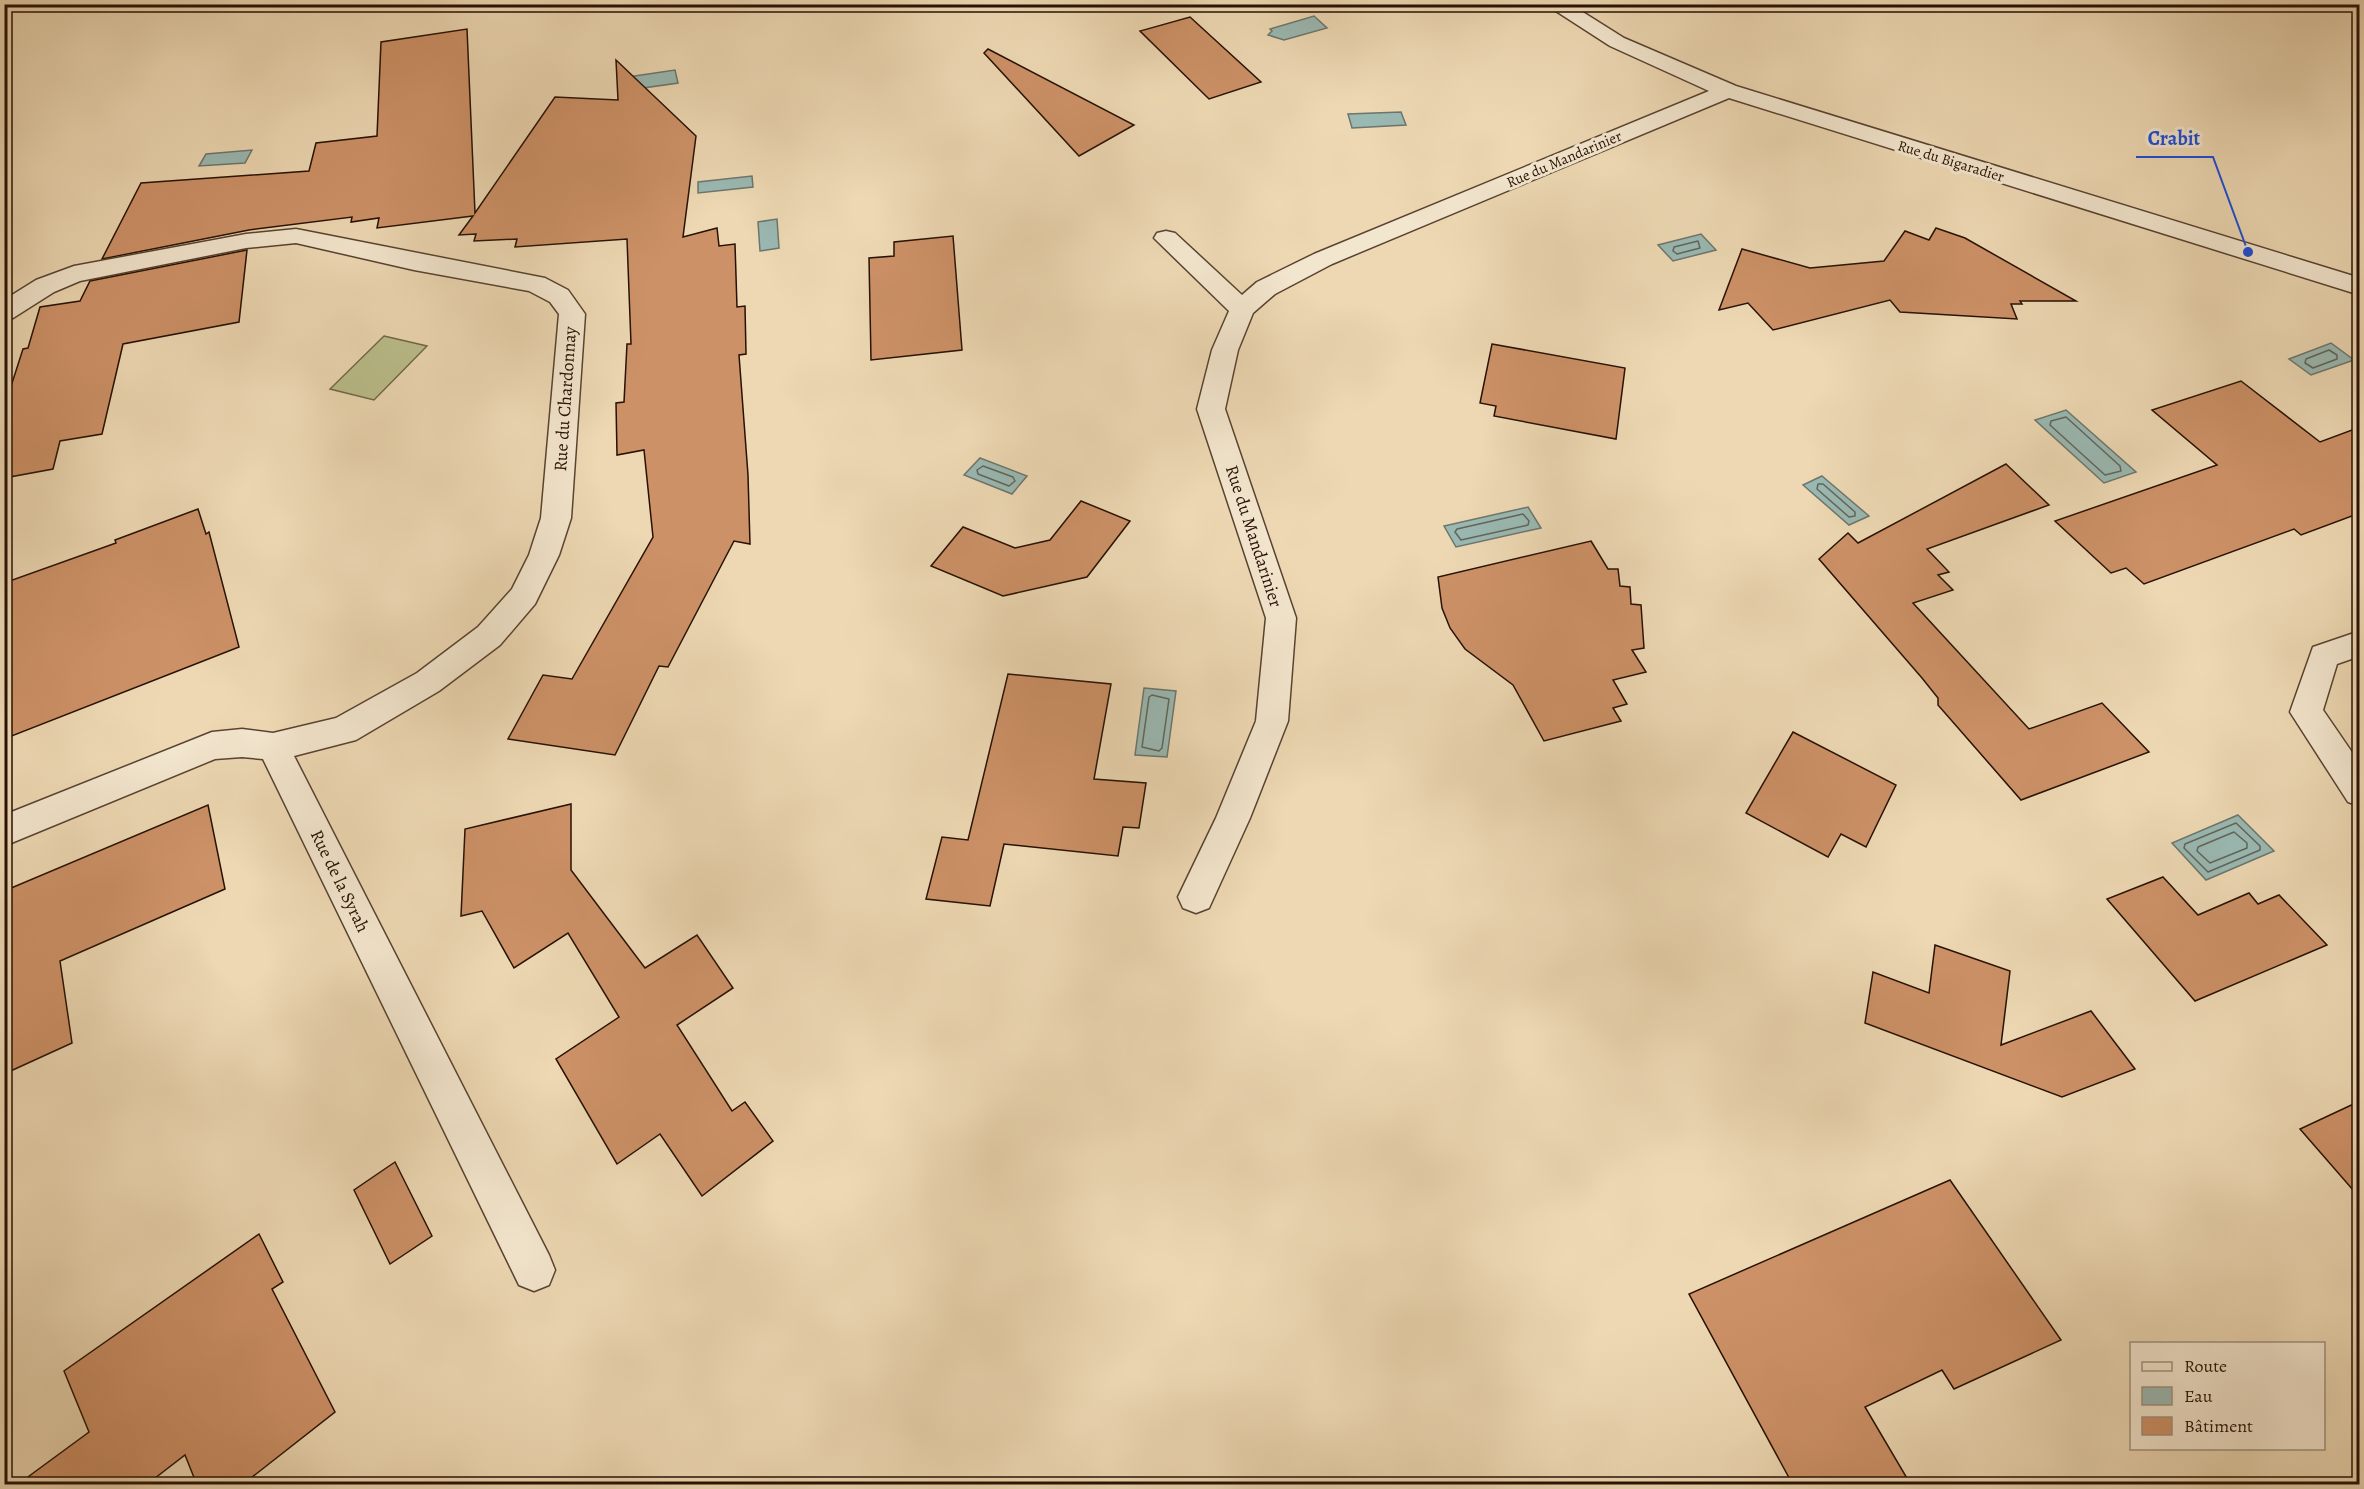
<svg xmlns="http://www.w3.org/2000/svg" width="2364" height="1489" font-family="Alegreya,serif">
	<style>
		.green { fill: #babe8b; stroke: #706848; stroke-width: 1.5 }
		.water { fill: #9ab9b3; stroke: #6c766d; stroke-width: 1.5 }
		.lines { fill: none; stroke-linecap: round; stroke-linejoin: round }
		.shore { stroke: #60655c; stroke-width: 1.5 }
		.building { fill: #cd9167; stroke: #261105; stroke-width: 1.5 }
		.street-casing { stroke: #584330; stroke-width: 3 }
		.street { fill: #f3e6ce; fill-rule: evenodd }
		.labels { text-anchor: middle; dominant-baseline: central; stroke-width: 6; stroke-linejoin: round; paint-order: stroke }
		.far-street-label { font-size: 15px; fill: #261105; stroke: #f3e6ce }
		.street-label { font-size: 18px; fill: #261105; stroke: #f3e6ce }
		.leader { fill: none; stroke: #1d4ed8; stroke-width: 2 }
		.callout-dot { fill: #1d4ed8; stroke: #f3e6ce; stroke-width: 2 }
		.callout-label { font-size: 20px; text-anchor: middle; font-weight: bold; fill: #1d4ed8; stroke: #f3e6ce; stroke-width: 6; stroke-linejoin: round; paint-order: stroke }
	</style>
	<rect width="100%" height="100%" fill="#edd8b3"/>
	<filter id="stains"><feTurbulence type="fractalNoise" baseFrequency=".00333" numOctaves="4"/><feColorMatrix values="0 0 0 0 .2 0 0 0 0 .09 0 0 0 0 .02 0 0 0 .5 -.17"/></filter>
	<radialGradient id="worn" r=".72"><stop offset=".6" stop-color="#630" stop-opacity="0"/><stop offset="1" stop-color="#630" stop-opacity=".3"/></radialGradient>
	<path class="green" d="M 384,336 L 427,346 L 374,400 L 330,389 Z"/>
	<g class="water">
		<path d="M 1314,16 L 1327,28 L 1284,40 L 1268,35 L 1272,31 L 1270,29 Z"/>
		<path d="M 675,70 L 678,83 L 622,91 L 628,77 Z"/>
		<path d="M 1401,112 L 1406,125 L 1352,128 L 1348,114 Z"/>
		<path d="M 252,150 L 245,163 L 199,166 L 206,154 Z"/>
		<path d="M 752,176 L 753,187 L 698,193 L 698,182 Z"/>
		<path d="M 777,219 L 779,248 L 760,251 L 758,222 Z"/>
		<path d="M 1701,234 L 1716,250 L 1673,261 L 1658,245 Z"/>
		<path d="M 2331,343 L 2354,360 L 2311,375 L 2289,359 Z"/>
		<path d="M 2066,410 L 2136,472 L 2104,483 L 2035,420 Z"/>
		<path d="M 980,458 L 1027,476 L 1012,494 L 964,475 Z"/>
		<path d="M 1822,476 L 1869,516 L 1849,525 L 1803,485 Z"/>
		<path d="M 1528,507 L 1541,528 L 1456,547 L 1444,526 Z"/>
		<path d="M 1144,688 L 1176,691 L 1167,757 L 1135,755 Z"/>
		<path d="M 2238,815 L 2274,851 L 2206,880 L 2172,843 Z"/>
	</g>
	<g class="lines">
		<g class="shore">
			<path d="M 1698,241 L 1700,248 L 1677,254 L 1673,251 L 1674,247 Z"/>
			<path d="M 2329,350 L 2337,355 L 2337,359 L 2313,368 L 2305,363 L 2306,359 Z"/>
			<path d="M 2066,417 L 2120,466 L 2121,471 L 2105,475 L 2050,425 L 2051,421 Z"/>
			<path d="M 983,466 L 1013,477 L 1015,481 L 1009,486 L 978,474 L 977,470 Z"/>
			<path d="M 1818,484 L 1823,484 L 1855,512 L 1855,516 L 1849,517 L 1817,489 Z"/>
			<path d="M 1523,514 L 1529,521 L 1528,525 L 1461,540 L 1455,532 L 1457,529 Z"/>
			<path d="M 1152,695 L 1169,699 L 1162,748 L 1159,751 L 1142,747 L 1149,697 Z"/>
			<path d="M 2236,823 L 2260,846 L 2260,850 L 2208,872 L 2184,848 L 2185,844 Z"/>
			<path d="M 2234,832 L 2247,843 L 2247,848 L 2210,863 L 2197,851 L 2198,847 Z"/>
		</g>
	</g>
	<g class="building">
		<path d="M 1190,17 L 1261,82 L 1209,99 L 1140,31 Z"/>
		<path d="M 467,29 L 475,213 L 555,97 L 618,100 L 616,60 L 696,136 L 683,237 L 717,228 L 719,246 L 735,244 L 737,307 L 745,306 L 746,354 L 739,355 L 748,475 L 750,544 L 734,541 L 668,667 L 659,666 L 615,755 L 508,739 L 543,675 L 572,679 L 653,537 L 644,450 L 617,455 L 616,403 L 624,402 L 627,344 L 631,344 L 627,239 L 515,247 L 517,239 L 474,241 L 476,234 L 459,235 L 473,216 L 377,228 L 379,218 L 351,222 L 352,217 L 249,230 L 102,259 L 141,183 L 309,171 L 316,143 L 377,136 L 381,42 Z"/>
		<path d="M 988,49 L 1134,125 L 1079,156 L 984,53 Z"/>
		<path d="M 1936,228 L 1965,238 L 2076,301 L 2020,301 L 2022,304 L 2011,304 L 2017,319 L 1900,312 L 1890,300 L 1773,330 L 1748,303 L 1719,310 L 1742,249 L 1810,268 L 1884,261 L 1905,231 L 1929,240 Z"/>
		<path d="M 953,236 L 962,350 L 871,360 L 869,258 L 894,256 L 894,242 Z"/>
		<path d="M 247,250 L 239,322 L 123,344 L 102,434 L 60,441 L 53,469 L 4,478 L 4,408 L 23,349 L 28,348 L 40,307 L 80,301 L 90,281 Z"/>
		<path d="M 1492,344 L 1625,368 L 1616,439 L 1494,416 L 1496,406 L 1480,403 Z"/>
		<path d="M 2241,381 L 2320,442 L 2360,427 L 2360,513 L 2301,535 L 2294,529 L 2144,584 L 2126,568 L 2111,573 L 2055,521 L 2217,465 L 2152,410 Z"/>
		<path d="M 2006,464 L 2049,505 L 1927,549 L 1949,572 L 1938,575 L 1953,590 L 1913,603 L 2029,729 L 2102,703 L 2149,752 L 2021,800 L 1938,705 L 1938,698 L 1922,678 L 1819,559 L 1848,533 L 1858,543 Z"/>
		<path d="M 1081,501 L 1130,521 L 1087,577 L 1003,596 L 931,566 L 963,527 L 1015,548 L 1050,540 Z"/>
		<path d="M 198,509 L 206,534 L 209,532 L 239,647 L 4,739 L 4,583 L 116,543 L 115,540 Z"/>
		<path d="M 1591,541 L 1608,569 L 1618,569 L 1620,586 L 1630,587 L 1631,604 L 1641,605 L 1644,648 L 1632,650 L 1646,672 L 1613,680 L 1627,704 L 1613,708 L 1621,721 L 1544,741 L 1513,685 L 1465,649 L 1450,628 L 1442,608 L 1438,577 Z"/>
		<path d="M 1008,674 L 1111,684 L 1094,779 L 1146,783 L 1139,828 L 1123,827 L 1118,856 L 1004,844 L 990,906 L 926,899 L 942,837 L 968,840 Z"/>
		<path d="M 1793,732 L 1896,785 L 1866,847 L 1841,834 L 1828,857 L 1746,813 Z"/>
		<path d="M 571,804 L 571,870 L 645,968 L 697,935 L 733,988 L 677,1025 L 732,1111 L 745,1102 L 773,1141 L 702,1196 L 660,1134 L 617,1164 L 556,1059 L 619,1017 L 568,933 L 514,968 L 482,911 L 461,916 L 465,829 Z"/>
		<path d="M 208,805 L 225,889 L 60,961 L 72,1043 L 4,1074 L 4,891 Z"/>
		<path d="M 2163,877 L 2198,915 L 2249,893 L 2258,904 L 2279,895 L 2327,945 L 2195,1001 L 2107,899 Z"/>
		<path d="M 1935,945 L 2010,971 L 2001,1045 L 2091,1011 L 2135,1069 L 2062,1097 L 1865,1023 L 1873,972 L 1929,993 Z"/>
		<path d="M 2360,1101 L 2360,1198 L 2300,1129 Z"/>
		<path d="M 395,1162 L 432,1236 L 390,1264 L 354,1190 Z"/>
		<path d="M 1950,1180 L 2061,1340 L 1954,1389 L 1942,1370 L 1865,1407 L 1911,1485 L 1793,1485 L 1689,1294 Z"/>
		<path d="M 259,1234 L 283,1282 L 272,1289 L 335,1412 L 242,1485 L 197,1485 L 185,1455 L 146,1485 L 17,1485 L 89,1432 L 64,1371 Z"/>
	</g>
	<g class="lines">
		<g class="street-casing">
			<g id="street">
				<path d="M 1545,4 L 1570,4 L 1624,38 L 1736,86 L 2360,278 L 2360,295 L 1729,98 L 1332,264 L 1275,294 L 1253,313 L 1238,350 L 1225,409 L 1296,618 L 1288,721 L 1250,818 L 1209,908 L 1196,913 L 1183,908 L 1178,897 L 1216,818 L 1256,721 L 1266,618 L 1197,409 L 1212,350 L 1229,311 L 1154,238 L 1157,233 L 1166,231 L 1175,233 L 1242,295 L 1257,282 L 1314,254 L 1709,91 L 1610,46 Z"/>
				<path d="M 296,229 L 545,278 L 568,290 L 585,314 L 571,518 L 559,555 L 535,604 L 500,645 L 439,691 L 356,740 L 294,756 L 549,1255 L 555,1270 L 549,1285 L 534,1291 L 519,1285 L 263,759 L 242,757 L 215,759 L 4,846 L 4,815 L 212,732 L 242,729 L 273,733 L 336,718 L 417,673 L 478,627 L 512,589 L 529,555 L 541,518 L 559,314 L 550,302 L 529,291 L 414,270 L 296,243 L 246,248 L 80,281 L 54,292 L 13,318 L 4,320 L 4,300 L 36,280 L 74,266 L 246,234 Z"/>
				<path d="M 2360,631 L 2360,656 L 2337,664 L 2323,710 L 2360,764 L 2360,806 L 2348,802 L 2290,712 L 2313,647 Z"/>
			</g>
		</g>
		<use href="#street" class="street"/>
	</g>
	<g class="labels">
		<g class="far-street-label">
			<text transform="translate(1564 159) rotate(-23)">Rue du Mandarinier</text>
			<text transform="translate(1951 161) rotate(17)">Rue du Bigaradier</text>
		</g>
		<g class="street-label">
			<text transform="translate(565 399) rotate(-86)">Rue du Chardonnay</text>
			<text transform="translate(1254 536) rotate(72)">Rue du Mandarinier</text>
			<text transform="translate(340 881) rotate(64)">Rue de la Syrah</text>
		</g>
	</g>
	<path class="leader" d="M2248 252L2213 157H2136"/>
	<circle class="callout-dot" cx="2248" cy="252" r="6"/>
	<g class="callout-label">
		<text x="2174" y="145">Crabit</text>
	</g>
	<rect width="2364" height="1489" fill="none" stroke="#edd8b3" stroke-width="24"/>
	<rect x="6" y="6" width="2352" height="1477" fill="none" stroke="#261105" stroke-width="3"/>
	<rect x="12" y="12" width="2340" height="1465" fill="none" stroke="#261105" stroke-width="1.5"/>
	<rect x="2130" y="1342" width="195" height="108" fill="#f3e6ce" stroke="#a1917e" stroke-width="1.5"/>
	<rect x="2142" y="1362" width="30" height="9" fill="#f3e6ce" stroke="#a1917e" stroke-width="1.5"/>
	<text x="2184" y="1372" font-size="18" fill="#261105">Route</text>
	<rect x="2142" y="1387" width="30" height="18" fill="#9ab9b3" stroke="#a1917e" stroke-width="1.5"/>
	<text x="2184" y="1402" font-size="18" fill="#261105">Eau</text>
	<rect x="2142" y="1417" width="30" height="18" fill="#cd9167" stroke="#a1917e" stroke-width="1.5"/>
	<text x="2184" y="1432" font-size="18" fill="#261105">Bâtiment</text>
	<rect width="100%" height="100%" filter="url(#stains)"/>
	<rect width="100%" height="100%" fill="url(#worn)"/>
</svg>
